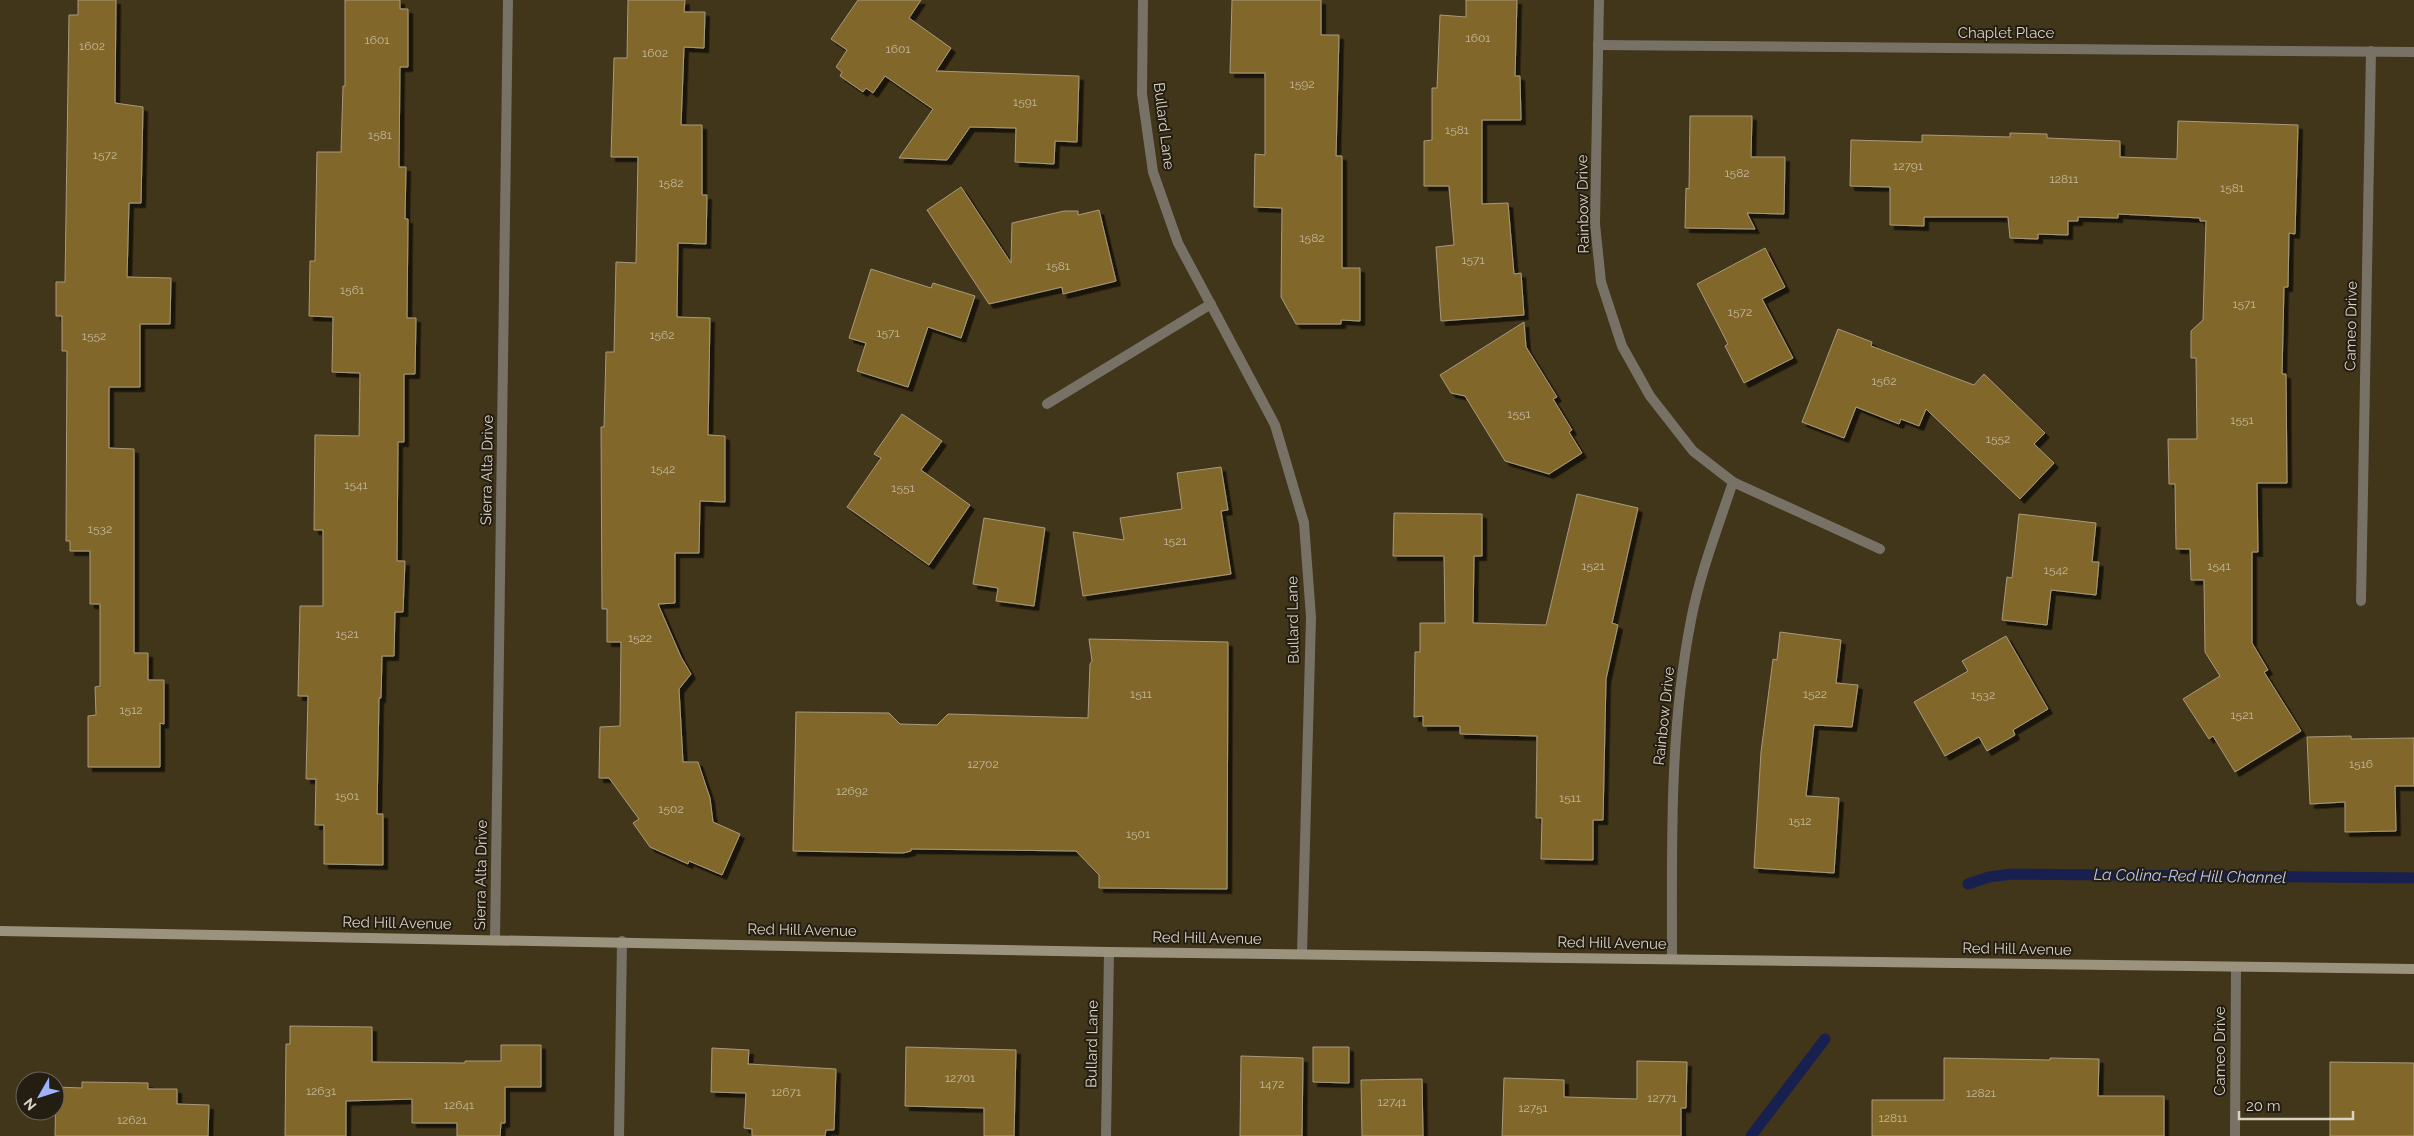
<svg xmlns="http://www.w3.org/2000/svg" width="2414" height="1136" font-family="Raleway,sans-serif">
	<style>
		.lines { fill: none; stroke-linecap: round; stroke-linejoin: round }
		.stream { stroke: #18204f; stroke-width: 11 }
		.building { fill: #816729; stroke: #a89a7c; filter: url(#shadow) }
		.street { stroke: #787266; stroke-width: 10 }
		.secondary { stroke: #9c937f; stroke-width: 10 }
		.labels { text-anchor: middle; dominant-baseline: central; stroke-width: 4; stroke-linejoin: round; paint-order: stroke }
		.number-label { font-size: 12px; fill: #c4b89c }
		.street-label { font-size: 15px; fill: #dad3c3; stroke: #231d12 }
		.water-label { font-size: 16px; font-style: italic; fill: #b9c8f8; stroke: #231d12 }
	</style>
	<defs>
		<filter id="shadow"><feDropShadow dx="4.5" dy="4.5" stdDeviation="0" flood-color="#0009"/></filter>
	</defs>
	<rect width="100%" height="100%" fill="#41351a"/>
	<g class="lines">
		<g class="stream">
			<path d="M 1968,884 L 1989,877 L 2012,874 L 2414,878"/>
			<path d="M 1751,1136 L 1825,1039"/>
		</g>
	</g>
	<g class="building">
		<path d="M 78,0 L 116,0 L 115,103 L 143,107 L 141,203 L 129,203 L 127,277 L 171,278 L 170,324 L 140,324 L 140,387 L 109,387 L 109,448 L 134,449 L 134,653 L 148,653 L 148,680 L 164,680 L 164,724 L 160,723 L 160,767 L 88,767 L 88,716 L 96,715 L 95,687 L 100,686 L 100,604 L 90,604 L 90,551 L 70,551 L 70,541 L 66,541 L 67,351 L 62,351 L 62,316 L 56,316 L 56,282 L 65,282 L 69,15 L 78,15 Z"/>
		<path d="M 345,0 L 400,0 L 400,9 L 408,9 L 408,67 L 400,67 L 399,167 L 406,167 L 405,219 L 408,219 L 407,318 L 416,318 L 415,374 L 404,374 L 404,442 L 398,442 L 397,561 L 405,561 L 403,612 L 395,612 L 394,656 L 382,656 L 381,698 L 379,698 L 377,814 L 383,814 L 383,865 L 324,864 L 324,825 L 315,825 L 316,779 L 306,779 L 308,696 L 298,696 L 300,606 L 323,606 L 323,530 L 314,530 L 315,435 L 359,436 L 360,373 L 332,372 L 333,317 L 309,316 L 310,261 L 315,261 L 317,152 L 341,152 L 343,86 L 345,86 Z"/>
		<path d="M 628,0 L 685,0 L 684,12 L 705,12 L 704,48 L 684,47 L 681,125 L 702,125 L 702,195 L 707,195 L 706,244 L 678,243 L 677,317 L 710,318 L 708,435 L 725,436 L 725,502 L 700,501 L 699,553 L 675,553 L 675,603 L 658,604 L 681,657 L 691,674 L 679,689 L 683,762 L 698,762 L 710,798 L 713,822 L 740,834 L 722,875 L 689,861 L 688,864 L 650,847 L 633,823 L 639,819 L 609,778 L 599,778 L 600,727 L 620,726 L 621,642 L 607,642 L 607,609 L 602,609 L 601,427 L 604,427 L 606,352 L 614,352 L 616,262 L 636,263 L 638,157 L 611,157 L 614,58 L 627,58 Z"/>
		<path d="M 858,0 L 921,0 L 909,18 L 951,48 L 936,71 L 1079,76 L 1077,142 L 1055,141 L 1054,164 L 1015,162 L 1016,128 L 970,127 L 947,160 L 899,158 L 933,109 L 885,76 L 873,93 L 866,88 L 863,92 L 840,76 L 842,72 L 836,67 L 847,50 L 831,39 Z"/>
		<path d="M 1232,0 L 1321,0 L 1321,35 L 1339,35 L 1336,156 L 1342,156 L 1342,268 L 1360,268 L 1360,321 L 1341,320 L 1341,324 L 1296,324 L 1281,297 L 1282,208 L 1254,207 L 1255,154 L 1265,155 L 1265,73 L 1230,73 Z"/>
		<path d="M 1466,0 L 1517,0 L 1515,76 L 1520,76 L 1521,120 L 1482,120 L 1482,204 L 1508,203 L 1514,274 L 1521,273 L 1524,315 L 1441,321 L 1436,247 L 1454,245 L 1449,186 L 1424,186 L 1424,141 L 1432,140 L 1432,88 L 1437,88 L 1440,15 L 1466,17 Z"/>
		<path d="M 1690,116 L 1752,116 L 1751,157 L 1785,157 L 1784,214 L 1747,213 L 1755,229 L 1685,228 L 1686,188 L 1689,189 Z"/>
		<path d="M 2178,121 L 2298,125 L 2295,234 L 2289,233 L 2288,287 L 2284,287 L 2282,374 L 2286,374 L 2287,483 L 2257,483 L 2258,552 L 2252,552 L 2252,643 L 2268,670 L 2264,672 L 2301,731 L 2235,772 L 2213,736 L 2209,739 L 2183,699 L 2220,676 L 2205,652 L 2204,580 L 2191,580 L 2190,549 L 2176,549 L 2175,484 L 2169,484 L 2168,439 L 2197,439 L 2196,358 L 2191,358 L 2191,331 L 2203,320 L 2206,221 L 2200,221 L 2200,218 L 2118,214 L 2118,218 L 2078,217 L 2078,221 L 2068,221 L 2068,235 L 2038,234 L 2038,239 L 2010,238 L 2008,217 L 1924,217 L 1924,226 L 1890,225 L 1890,187 L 1850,186 L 1851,140 L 1922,142 L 1922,135 L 2010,137 L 2010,133 L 2047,134 L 2047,138 L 2120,141 L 2120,157 L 2177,159 Z"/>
		<path d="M 961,187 L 1011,263 L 1012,223 L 1064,211 L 1078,211 L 1078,215 L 1099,210 L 1116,281 L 1063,294 L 1062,287 L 989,304 L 927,210 Z"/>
		<path d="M 1765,248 L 1785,287 L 1762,299 L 1793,358 L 1744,383 L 1725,346 L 1728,344 L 1697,284 Z"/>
		<path d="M 871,269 L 931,288 L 933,283 L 975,296 L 961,338 L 928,327 L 908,387 L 857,371 L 866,343 L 849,338 Z"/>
		<path d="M 1524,322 L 1526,347 L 1557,397 L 1553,399 L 1572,430 L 1569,432 L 1582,453 L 1549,474 L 1505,461 L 1465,396 L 1451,393 L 1440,375 Z"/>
		<path d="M 1838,329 L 1872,342 L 1871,346 L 1974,385 L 1984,374 L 2045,433 L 2034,444 L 2054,463 L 2020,499 L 1926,409 L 1919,426 L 1901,419 L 1899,424 L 1856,407 L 1844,438 L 1802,422 Z"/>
		<path d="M 902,414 L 942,441 L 921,470 L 970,505 L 929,565 L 847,507 L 881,458 L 874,454 Z"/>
		<path d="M 1221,467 L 1228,510 L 1221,511 L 1231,574 L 1083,596 L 1073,532 L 1124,540 L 1120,518 L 1182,509 L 1177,473 Z"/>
		<path d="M 1577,494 L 1638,508 L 1612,623 L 1618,625 L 1606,679 L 1603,820 L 1593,820 L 1593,860 L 1541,859 L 1542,818 L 1536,818 L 1537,736 L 1460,734 L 1460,726 L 1423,726 L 1423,716 L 1414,717 L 1415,652 L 1420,652 L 1420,623 L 1445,623 L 1444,556 L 1393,556 L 1394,513 L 1482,514 L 1482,556 L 1474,556 L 1473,623 L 1546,625 Z"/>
		<path d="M 2019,514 L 2096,523 L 2092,562 L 2099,562 L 2096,595 L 2051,590 L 2047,625 L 2002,620 L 2007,577 L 2012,578 Z"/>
		<path d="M 984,518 L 1045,528 L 1034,606 L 996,601 L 998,588 L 973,584 Z"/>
		<path d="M 1780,632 L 1841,640 L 1836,683 L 1858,685 L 1852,727 L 1814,725 L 1806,796 L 1839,798 L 1834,873 L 1754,868 L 1761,752 L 1773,659 L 1777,660 Z"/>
		<path d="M 2006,636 L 2048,709 L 2013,730 L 2015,735 L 1987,751 L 1979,737 L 1945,756 L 1914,702 L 1968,671 L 1962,661 Z"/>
		<path d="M 1089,639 L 1228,642 L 1227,889 L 1099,888 L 1099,875 L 1076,851 L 911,849 L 911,851 L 903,853 L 793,851 L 796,712 L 889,713 L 900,724 L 937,725 L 948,714 L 1088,718 L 1090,664 L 1092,661 Z"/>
		<path d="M 2351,736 L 2351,739 L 2414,738 L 2414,786 L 2395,786 L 2396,831 L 2345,832 L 2345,802 L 2310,804 L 2307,737 Z"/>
		<path d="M 290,1026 L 372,1027 L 372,1062 L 465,1063 L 465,1061 L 501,1061 L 501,1045 L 541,1045 L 541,1087 L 505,1087 L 505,1123 L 501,1123 L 500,1136 L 457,1136 L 457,1123 L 412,1123 L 412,1099 L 346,1101 L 346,1136 L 285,1136 L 286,1044 L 290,1044 Z"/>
		<path d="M 906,1047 L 1016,1050 L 1014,1136 L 984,1136 L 984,1108 L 905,1106 Z"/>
		<path d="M 1313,1047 L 1349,1047 L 1349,1083 L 1313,1082 Z"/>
		<path d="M 712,1048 L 749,1050 L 748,1064 L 836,1069 L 834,1130 L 826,1130 L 825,1136 L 752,1136 L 752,1129 L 744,1128 L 746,1093 L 711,1092 Z"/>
		<path d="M 1241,1056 L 1303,1058 L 1302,1136 L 1240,1136 Z"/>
		<path d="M 1944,1058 L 2050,1060 L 2050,1058 L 2099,1059 L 2098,1096 L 2164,1096 L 2164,1136 L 1872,1136 L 1872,1100 L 1944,1100 Z"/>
		<path d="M 1637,1061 L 1687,1062 L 1686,1108 L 1681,1108 L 1681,1136 L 1502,1136 L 1504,1078 L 1564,1080 L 1564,1097 L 1637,1099 Z"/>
		<path d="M 2330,1062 L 2414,1063 L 2414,1136 L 2330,1136 Z"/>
		<path d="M 1422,1079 L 1423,1136 L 1362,1136 L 1361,1080 Z"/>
		<path d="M 82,1082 L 148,1083 L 148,1089 L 177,1089 L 177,1104 L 209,1105 L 208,1136 L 55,1136 L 56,1087 L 82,1088 Z"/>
	</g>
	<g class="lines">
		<g class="street">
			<path d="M 1143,0 L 1142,94 L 1153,172 L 1178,243 L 1275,425 L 1304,523 L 1311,617 L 1302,954"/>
			<path d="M 1599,0 L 1595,224 L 1601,282 L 1622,346 L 1650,396 L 1693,451 L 1733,482 L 1880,549"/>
			<path d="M 1598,45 L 2414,52"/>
			<path d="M 1047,404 L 1211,304"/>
			<path d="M 2361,601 L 2371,51"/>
			<path d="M 495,940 L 508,0"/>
			<path d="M 1672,959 C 1672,846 1669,732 1691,620 C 1700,573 1718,527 1733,482"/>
			<path d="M 619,1136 L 622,941"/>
			<path d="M 1106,1136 L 1109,952"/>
			<path d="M 2235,1136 L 2236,967"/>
		</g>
		<path class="secondary" d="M 0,931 L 1109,952 L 2414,969"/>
	</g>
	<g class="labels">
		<g class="number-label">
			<text x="1478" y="38">1601</text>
			<text x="377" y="40">1601</text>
			<text x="92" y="46">1602</text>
			<text x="898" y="49">1601</text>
			<text x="655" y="53">1602</text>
			<text x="1302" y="84">1592</text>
			<text x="1025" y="102">1591</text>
			<text x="1457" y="130">1581</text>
			<text x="380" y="135">1581</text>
			<text x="105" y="155">1572</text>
			<text x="1908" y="166">12791</text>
			<text x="1737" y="173">1582</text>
			<text x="2064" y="179">12811</text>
			<text x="671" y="183">1582</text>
			<text x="2232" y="188">1581</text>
			<text x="1312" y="238">1582</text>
			<text x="1473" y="260">1571</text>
			<text x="1058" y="266">1581</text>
			<text x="352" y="290">1561</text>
			<text x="2244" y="304">1571</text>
			<text x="1740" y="312">1572</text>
			<text x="888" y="333">1571</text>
			<text x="662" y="335">1562</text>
			<text x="94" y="336">1552</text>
			<text x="1884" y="381">1562</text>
			<text x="1519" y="414">1551</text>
			<text x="2242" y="420">1551</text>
			<text x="1998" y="439">1552</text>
			<text x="663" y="469">1542</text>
			<text x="356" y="485">1541</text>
			<text x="903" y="488">1551</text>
			<text x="100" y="529">1532</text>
			<text x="1175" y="541">1521</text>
			<text x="1593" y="566">1521</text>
			<text x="2219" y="566">1541</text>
			<text x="2056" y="570">1542</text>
			<text x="347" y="634">1521</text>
			<text x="640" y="638">1522</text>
			<text x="1141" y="694">1511</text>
			<text x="1815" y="694">1522</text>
			<text x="1983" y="695">1532</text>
			<text x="131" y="710">1512</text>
			<text x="2242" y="715">1521</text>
			<text x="983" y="764">12702</text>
			<text x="2361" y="764">1516</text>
			<text x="852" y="791">12692</text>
			<text x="347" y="796">1501</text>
			<text x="1570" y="798">1511</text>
			<text x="671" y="809">1502</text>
			<text x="1800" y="821">1512</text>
			<text x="1138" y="834">1501</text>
			<text x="960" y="1078">12701</text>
			<text x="1272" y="1084">1472</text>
			<text x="321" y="1091">12631</text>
			<text x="786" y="1092">12671</text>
			<text x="1981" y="1093">12821</text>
			<text x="1662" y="1098">12771</text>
			<text x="1392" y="1102">12741</text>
			<text x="459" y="1105">12641</text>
			<text x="1533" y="1108">12751</text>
			<text x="1893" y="1118">12811</text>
			<text x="132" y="1120">12621</text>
		</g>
		<g class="street-label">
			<text x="2006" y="33">Chaplet Place</text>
			<text transform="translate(1164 126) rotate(83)">Bullard Lane</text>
			<text transform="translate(1583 204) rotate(-91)">Rainbow Drive</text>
			<text transform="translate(2351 326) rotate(-89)">Cameo Drive</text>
			<text transform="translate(487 470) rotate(-89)">Sierra Alta Drive</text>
			<text transform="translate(1293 620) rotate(-91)">Bullard Lane</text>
			<text transform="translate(1664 716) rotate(-84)">Rainbow Drive</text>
			<text transform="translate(481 875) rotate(-89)">Sierra Alta Drive</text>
			<text transform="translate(397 923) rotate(1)">Red Hill Avenue</text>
			<text transform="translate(802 930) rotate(1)">Red Hill Avenue</text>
			<text transform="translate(1207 938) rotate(1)">Red Hill Avenue</text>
			<text transform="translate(1612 943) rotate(1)">Red Hill Avenue</text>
			<text transform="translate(2017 949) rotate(1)">Red Hill Avenue</text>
			<text transform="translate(1092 1044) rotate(-89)">Bullard Lane</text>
			<text transform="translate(2220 1051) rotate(-90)">Cameo Drive</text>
		</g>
		<g class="water-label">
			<text transform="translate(2190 876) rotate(1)">La Colina-Red Hill Channel</text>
		</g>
	</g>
	<g transform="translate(40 1096) rotate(231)"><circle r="24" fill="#231d12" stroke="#6c6659"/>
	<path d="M0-4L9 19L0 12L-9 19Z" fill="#9fb3fd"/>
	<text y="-8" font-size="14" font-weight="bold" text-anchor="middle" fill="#dad3c3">N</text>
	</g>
	<path d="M2239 1111v8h114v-8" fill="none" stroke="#dad3c3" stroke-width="2.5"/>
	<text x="2246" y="1111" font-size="15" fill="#dad3c3" stroke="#231d12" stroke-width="4" paint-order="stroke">20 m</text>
</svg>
